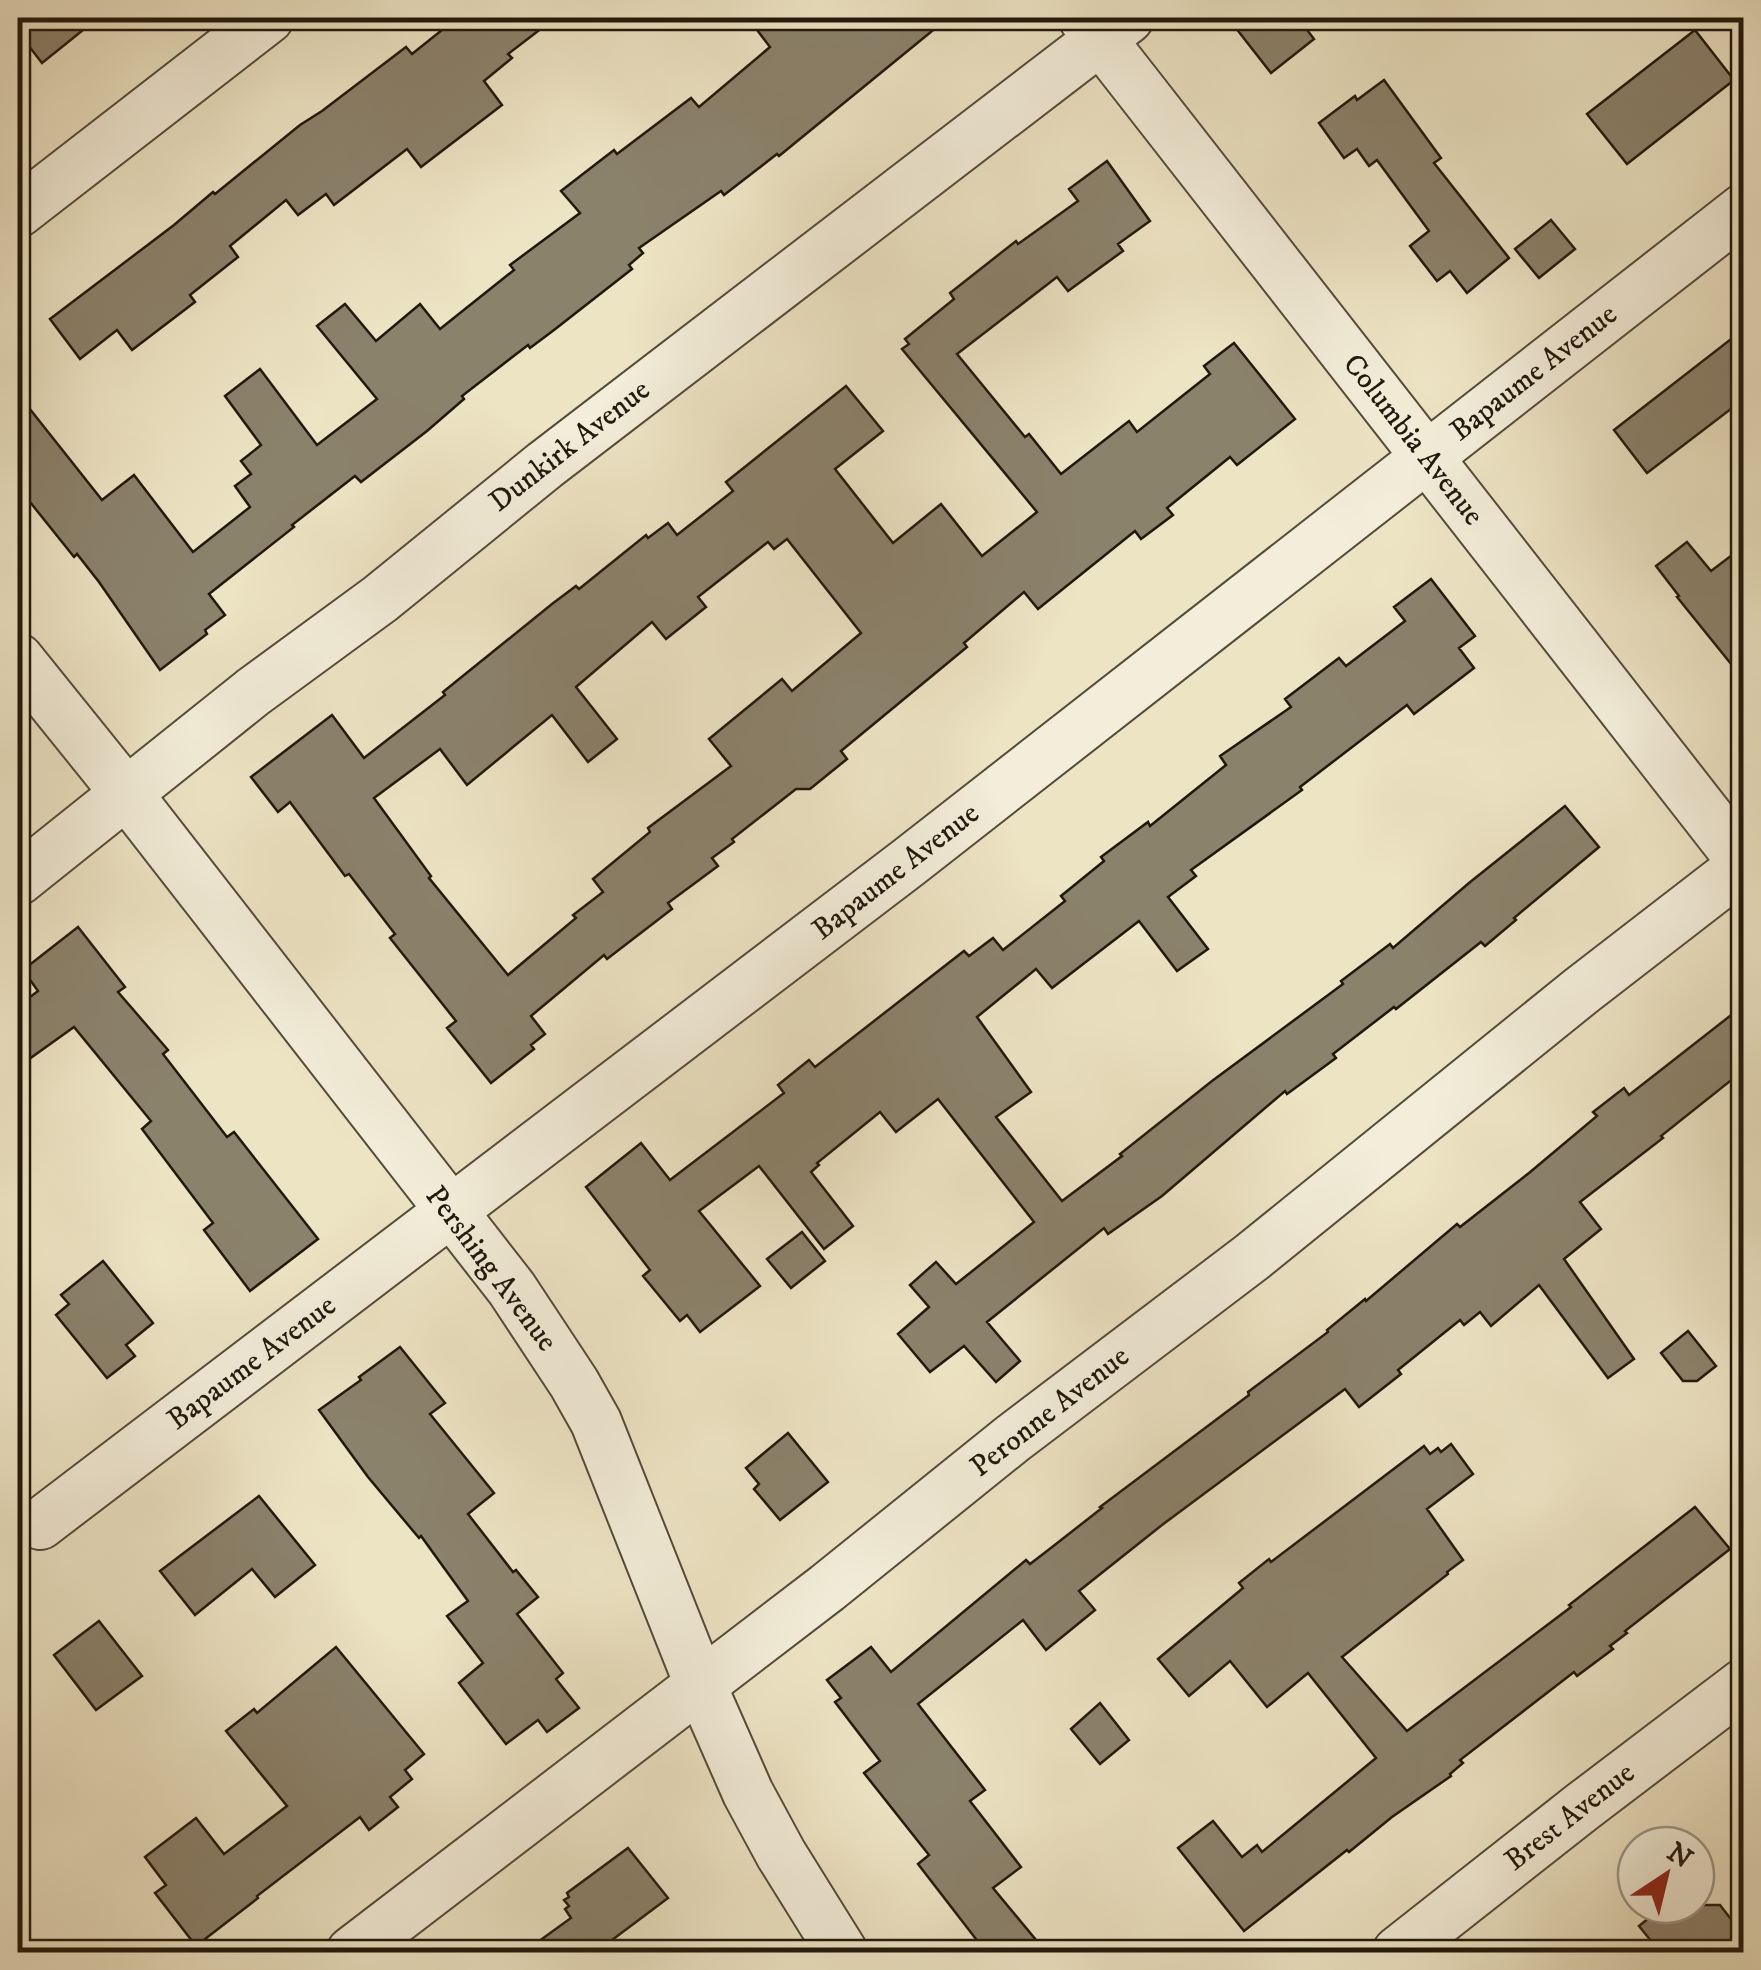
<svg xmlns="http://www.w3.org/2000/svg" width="1761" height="1970" font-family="'IM FELL DW Pica',serif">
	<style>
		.building { fill: #8b826c; stroke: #21180c; stroke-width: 2.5; fill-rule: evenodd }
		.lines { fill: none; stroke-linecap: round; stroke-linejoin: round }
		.minor-casing { stroke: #544b3a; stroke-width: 54 }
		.minor { stroke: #f3edd9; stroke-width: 50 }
		.labels { text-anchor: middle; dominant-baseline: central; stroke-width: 8; stroke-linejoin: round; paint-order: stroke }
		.street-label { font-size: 30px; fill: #21180c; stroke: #f3edd9 }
	</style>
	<rect width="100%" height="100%" fill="#ede4c4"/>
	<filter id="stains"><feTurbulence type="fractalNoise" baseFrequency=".002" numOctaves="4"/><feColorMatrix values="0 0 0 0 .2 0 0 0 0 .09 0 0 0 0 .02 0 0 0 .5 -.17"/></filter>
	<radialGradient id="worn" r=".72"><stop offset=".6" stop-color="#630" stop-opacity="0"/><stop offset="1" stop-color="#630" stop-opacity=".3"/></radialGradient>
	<g class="building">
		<path d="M 18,18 L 98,18 L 42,63 L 18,32 Z"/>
		<path d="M 457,18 L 555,18 L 508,54 L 512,58 L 484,81 L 502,105 L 421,167 L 407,149 L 334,205 L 326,194 L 298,215 L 286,200 L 230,246 L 238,257 L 190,295 L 195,302 L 132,350 L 117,330 L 80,359 L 50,319 L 174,225 L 213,192 L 215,194 L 300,125 L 322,111 L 406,47 L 412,54 Z"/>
		<path d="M 748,18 L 948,18 L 779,156 L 777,154 L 724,195 L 721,191 L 639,248 L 643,253 L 629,265 L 632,269 L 554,330 L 530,348 L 528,345 L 462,396 L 464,399 L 427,431 L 361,482 L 355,476 L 292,525 L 294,527 L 209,594 L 225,615 L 205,630 L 207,634 L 160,670 L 99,582 L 77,554 L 74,557 L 18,487 L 18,394 L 102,500 L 134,475 L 193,552 L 250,507 L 235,486 L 251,474 L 241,461 L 261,445 L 225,396 L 260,369 L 317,445 L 377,399 L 317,326 L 345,304 L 376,341 L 420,304 L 440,329 L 514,270 L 510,265 L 580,213 L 561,191 L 614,150 L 617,154 L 691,98 L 699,107 L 770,47 Z"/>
		<path d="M 1228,18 L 1298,18 L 1314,39 L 1271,73 Z"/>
		<path d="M 1695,30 L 1734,80 L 1627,164 L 1587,114 Z"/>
		<path d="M 1384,80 L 1441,158 L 1434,163 L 1509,258 L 1467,293 L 1450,271 L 1437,281 L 1410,246 L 1429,231 L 1377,160 L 1369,166 L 1357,149 L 1344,158 L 1319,123 L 1355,96 L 1357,100 Z"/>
		<path d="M 1107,161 L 1150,221 L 1118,244 L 1123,251 L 1068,291 L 1057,277 L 957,354 L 1025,437 L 1029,434 L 1061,474 L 1129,421 L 1137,432 L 1210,374 L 1204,366 L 1234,343 L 1295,419 L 1237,465 L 1230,457 L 1167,508 L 1173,515 L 1141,539 L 1135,531 L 1038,609 L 1024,592 L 964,643 L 967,647 L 841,751 L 847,759 L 810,789 L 796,789 L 732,839 L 734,842 L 712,858 L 718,866 L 668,903 L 672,909 L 607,959 L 604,955 L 531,1016 L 545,1034 L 531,1045 L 534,1049 L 491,1083 L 447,1028 L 456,1021 L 390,938 L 395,934 L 349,874 L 345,876 L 290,802 L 278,812 L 251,777 L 332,715 L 364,758 L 445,695 L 443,692 L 552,604 L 576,586 L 579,589 L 646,535 L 648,538 L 668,523 L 677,535 L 733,491 L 726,482 L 846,386 L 883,431 L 835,469 L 893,543 L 941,504 L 982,556 L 1037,512 L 902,349 L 909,344 L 905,339 L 954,299 L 950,293 L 1016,241 L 1018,244 L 1078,201 L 1069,189 ZM 787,539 L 861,633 L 792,691 L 782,679 L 709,739 L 731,766 L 648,828 L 650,832 L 593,879 L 603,892 L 573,915 L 576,918 L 508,975 L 429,878 L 431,876 L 374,798 L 440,749 L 467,785 L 552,715 L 588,762 L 617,739 L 576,687 L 652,622 L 666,639 L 706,607 L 698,597 L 768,542 L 774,549 Z"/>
		<path d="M 1551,220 L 1575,249 L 1539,278 L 1515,249 Z"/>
		<path d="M 1744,329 L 1744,399 L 1647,473 L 1614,430 Z"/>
		<path d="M 1687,542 L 1711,571 L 1744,546 L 1744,680 L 1677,597 L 1679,596 L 1656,566 Z"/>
		<path d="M 1431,579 L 1475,636 L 1459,648 L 1474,668 L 1414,714 L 1407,705 L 1300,787 L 1302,790 L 1191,870 L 1196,876 L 1168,897 L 1208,949 L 1177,971 L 1139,921 L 1052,988 L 1036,969 L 977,1017 L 1031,1092 L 996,1117 L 1062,1201 L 1122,1156 L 1120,1154 L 1212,1081 L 1343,984 L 1341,981 L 1390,944 L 1393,948 L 1469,883 L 1565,806 L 1599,847 L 1514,918 L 1516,920 L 1485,946 L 1481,942 L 1396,1009 L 1394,1007 L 1333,1054 L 1336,1058 L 1287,1094 L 1285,1091 L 1162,1196 L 1108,1234 L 1104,1228 L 987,1322 L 1020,1361 L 996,1382 L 964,1346 L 930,1372 L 898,1334 L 929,1307 L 910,1285 L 936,1262 L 956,1284 L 1034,1222 L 938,1099 L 896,1132 L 880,1112 L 817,1163 L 819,1165 L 811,1172 L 853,1226 L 824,1249 L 759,1166 L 699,1211 L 760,1286 L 700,1332 L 687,1315 L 680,1321 L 643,1276 L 650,1270 L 586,1187 L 641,1143 L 670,1180 L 784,1093 L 778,1085 L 809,1060 L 815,1067 L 964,951 L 969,956 L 993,938 L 1003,950 L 1065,901 L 1061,896 L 1104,861 L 1101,857 L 1148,822 L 1150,826 L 1226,765 L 1220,756 L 1291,707 L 1285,699 L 1339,658 L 1346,666 L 1405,621 L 1394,607 Z"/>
		<path d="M 78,927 L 125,987 L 118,992 L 168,1050 L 163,1054 L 227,1137 L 234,1132 L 318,1239 L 250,1291 L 204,1230 L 213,1223 L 142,1129 L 151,1121 L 74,1027 L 18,1067 L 18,1006 L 38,991 L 23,970 Z"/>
		<path d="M 1744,1005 L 1744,1070 L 1661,1136 L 1663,1138 L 1580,1202 L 1601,1229 L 1564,1259 L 1634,1359 L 1608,1378 L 1539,1285 L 1491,1326 L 1480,1312 L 1464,1325 L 1460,1320 L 1398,1370 L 1401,1374 L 1359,1407 L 1345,1389 L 1162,1525 L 1079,1591 L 1095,1610 L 1046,1650 L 1023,1620 L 918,1704 L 985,1790 L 970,1801 L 1021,1867 L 993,1888 L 1046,1952 L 986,1952 L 918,1864 L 929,1855 L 864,1773 L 880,1761 L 835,1702 L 841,1698 L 827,1680 L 871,1647 L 891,1672 L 1026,1560 L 1030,1564 L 1047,1551 L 1102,1508 L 1100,1507 L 1249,1395 L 1248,1392 L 1328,1332 L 1327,1330 L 1365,1299 L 1366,1301 L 1457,1224 L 1460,1227 L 1529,1173 L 1597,1116 L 1593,1112 L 1624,1088 L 1629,1095 Z"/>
		<path d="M 802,1232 L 825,1261 L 791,1288 L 767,1259 Z"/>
		<path d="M 103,1261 L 153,1323 L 126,1345 L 135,1356 L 107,1378 L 56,1315 L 69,1304 L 61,1295 Z"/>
		<path d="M 1688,1331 L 1716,1366 L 1697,1381 L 1683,1381 L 1661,1353 Z"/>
		<path d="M 400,1347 L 445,1403 L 430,1414 L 494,1493 L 468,1514 L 513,1572 L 516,1570 L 538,1597 L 517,1614 L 563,1673 L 556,1679 L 579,1708 L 547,1732 L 538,1720 L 506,1744 L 459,1683 L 483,1663 L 447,1616 L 468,1601 L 421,1536 L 419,1538 L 368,1477 L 319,1410 L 361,1380 L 359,1377 Z"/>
		<path d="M 788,1433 L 828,1482 L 780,1520 L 754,1489 L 759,1484 L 746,1468 Z"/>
		<path d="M 1451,1444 L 1473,1474 L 1427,1509 L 1463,1560 L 1447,1572 L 1448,1574 L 1342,1657 L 1407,1731 L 1571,1607 L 1569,1605 L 1695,1507 L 1730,1549 L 1625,1631 L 1627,1633 L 1610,1646 L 1613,1649 L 1577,1676 L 1574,1672 L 1460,1760 L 1463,1763 L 1450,1774 L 1451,1776 L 1392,1817 L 1349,1852 L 1347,1850 L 1244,1931 L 1178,1848 L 1213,1821 L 1242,1857 L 1257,1845 L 1262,1852 L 1376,1758 L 1308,1673 L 1267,1707 L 1230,1661 L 1189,1696 L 1158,1659 L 1243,1588 L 1239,1583 L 1269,1559 L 1271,1562 L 1424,1446 L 1430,1454 L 1438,1448 L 1441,1452 Z"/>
		<path d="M 259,1496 L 315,1565 L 275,1597 L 252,1569 L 195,1615 L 160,1571 Z"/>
		<path d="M 99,1621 L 142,1676 L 96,1710 L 54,1655 Z"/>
		<path d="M 336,1647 L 424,1754 L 405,1770 L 412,1779 L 390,1797 L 398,1807 L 369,1830 L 360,1817 L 257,1896 L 258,1898 L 196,1946 L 155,1893 L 166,1885 L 145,1857 L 196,1818 L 224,1854 L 287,1806 L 226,1731 L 254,1709 L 257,1713 Z"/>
		<path d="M 1100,1703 L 1129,1740 L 1100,1764 L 1071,1729 Z"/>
		<path d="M 628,1848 L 668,1898 L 596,1952 L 524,1952 L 571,1918 L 565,1909 L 569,1906 L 564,1900 L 569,1897 L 567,1893 Z"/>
		<path d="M 1665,1905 L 1720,1905 L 1744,1936 L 1722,1952 L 1660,1952 L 1639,1926 Z"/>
	</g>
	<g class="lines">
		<g class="minor-casing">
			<g id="minor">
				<path d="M 1084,18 L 1744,863"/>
				<path d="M 18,212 L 268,18"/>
				<path d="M 18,659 L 126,793 L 512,1289 L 574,1383 L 596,1422 L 700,1684 L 748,1793 L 781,1854 L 842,1952"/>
				<path d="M 18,880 L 253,692 L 380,599 L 545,465 L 1128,18"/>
				<path d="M 40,1524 L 909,862 L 1744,209"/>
				<path d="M 352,1952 L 827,1588 L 1012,1439 L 1252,1257 L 1581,991 L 1744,865"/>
				<path d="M 1398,1952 L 1582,1807 L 1744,1684"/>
			</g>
		</g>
		<use href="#minor" class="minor"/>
	</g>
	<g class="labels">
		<g class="street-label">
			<text transform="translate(1534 373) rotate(-38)">Bapaume Avenue</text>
			<text transform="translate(1413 440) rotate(52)">Columbia Avenue</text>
			<text transform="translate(570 446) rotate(-38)">Dunkirk Avenue</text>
			<text transform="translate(896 872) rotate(-38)">Bapaume Avenue</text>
			<text transform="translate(491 1269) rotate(53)">Pershing Avenue</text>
			<text transform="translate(252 1363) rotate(-37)">Bapaume Avenue</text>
			<text transform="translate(1050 1412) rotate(-38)">Peronne Avenue</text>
			<text transform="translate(1570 1817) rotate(-38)">Brest Avenue</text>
		</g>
	</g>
	<rect width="1761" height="1970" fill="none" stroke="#ede4c4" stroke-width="60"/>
	<rect x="20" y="20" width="1721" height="1930" fill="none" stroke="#21180c" stroke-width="5"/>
	<rect x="30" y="30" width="1701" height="1910" fill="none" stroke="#21180c" stroke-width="2.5"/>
	<g transform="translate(1666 1875) rotate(35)"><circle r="48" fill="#f3edd9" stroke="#9f9887" stroke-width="2.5"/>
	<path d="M0-8L18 38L0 25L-18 38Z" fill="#8f2418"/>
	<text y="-15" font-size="28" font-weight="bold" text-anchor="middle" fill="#21180c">N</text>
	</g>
	<rect width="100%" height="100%" filter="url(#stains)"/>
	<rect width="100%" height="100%" fill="url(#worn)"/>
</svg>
